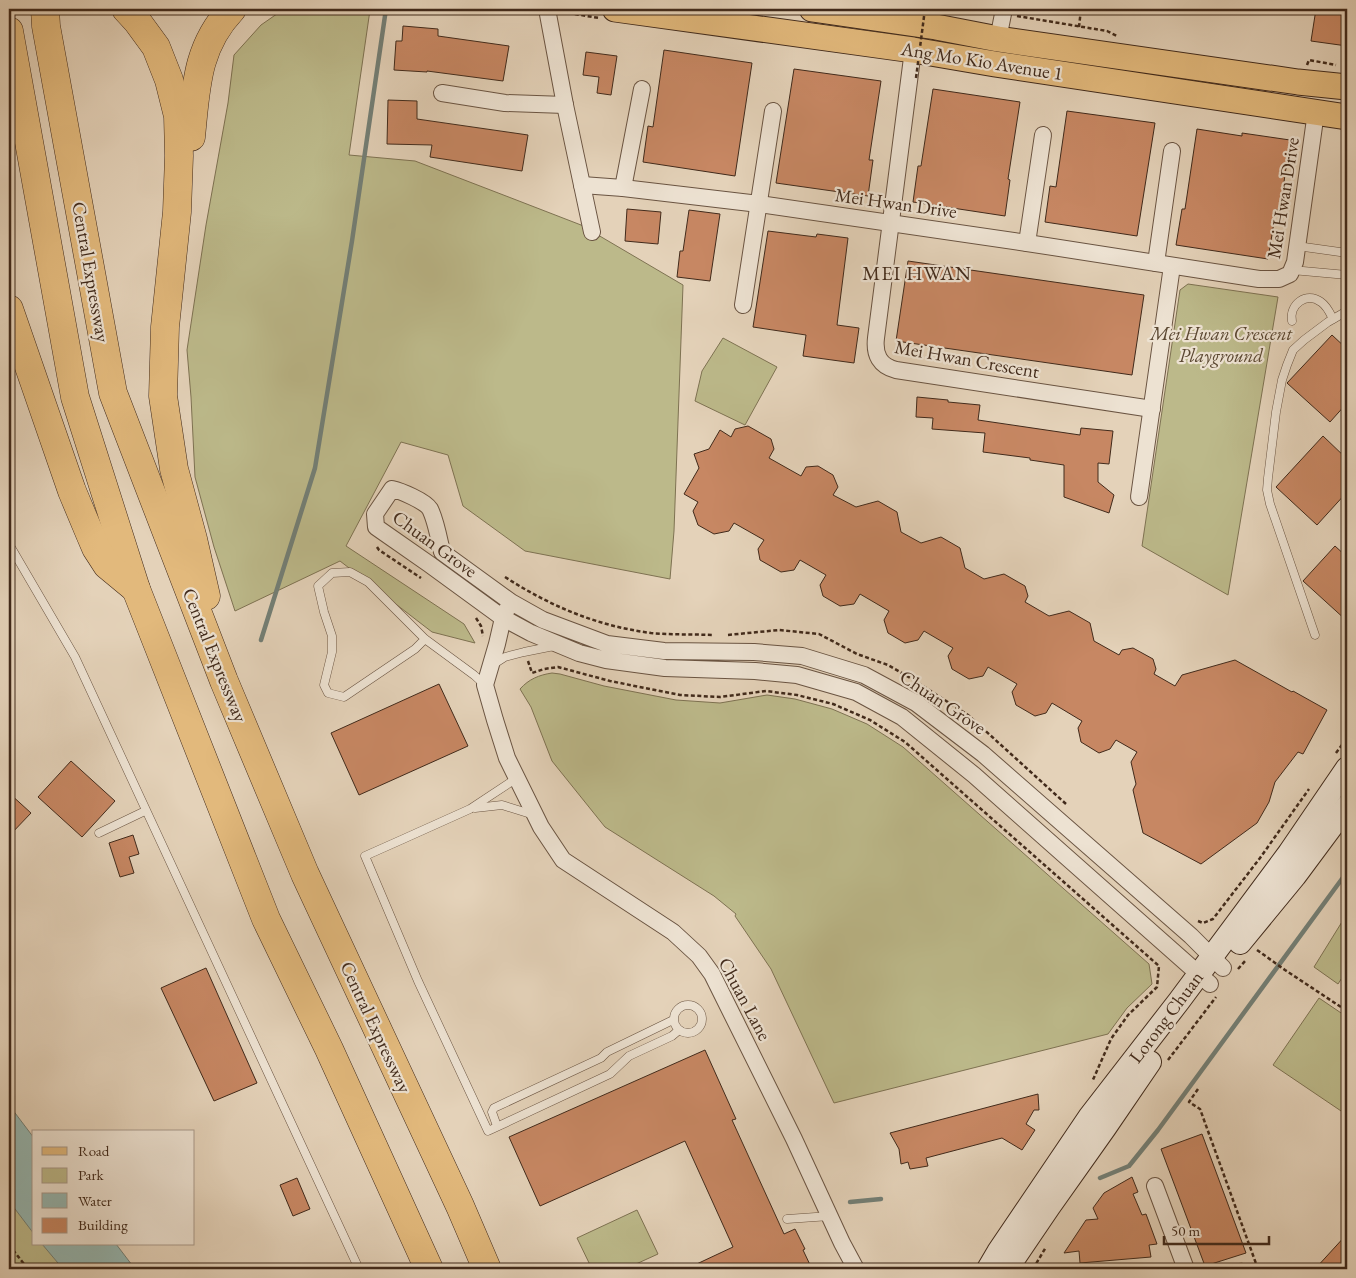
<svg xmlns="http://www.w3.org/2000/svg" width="1356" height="1278" font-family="'EB Garamond',serif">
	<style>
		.green { fill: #bcb98a; stroke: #7e7252 }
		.water { fill: #95b7b2; stroke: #737f76 }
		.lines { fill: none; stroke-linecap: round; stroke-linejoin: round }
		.stream { stroke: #737f76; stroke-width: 4.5 }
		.building { fill: #c78763; stroke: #412a1b }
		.lane-casing { stroke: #6a5442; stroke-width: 9 }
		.street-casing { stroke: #6a5442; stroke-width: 18 }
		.secondary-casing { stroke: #412a1b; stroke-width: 24 }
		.primary-casing { stroke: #412a1b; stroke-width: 27 }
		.highway-casing { stroke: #412a1b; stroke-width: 29 }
		.path { stroke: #412a1b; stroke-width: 2.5; stroke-dasharray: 4 2.5; stroke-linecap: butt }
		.lane { stroke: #ede2d2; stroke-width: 8 }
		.street { stroke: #ede2d2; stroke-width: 16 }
		.secondary { stroke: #ede2d2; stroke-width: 22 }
		.primary { stroke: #e2b97c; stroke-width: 25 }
		.highway { stroke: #e2b97c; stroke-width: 28 }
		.path-bridge { stroke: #412a1b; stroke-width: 2.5; stroke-dasharray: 4 2.5; stroke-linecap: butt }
		.labels { text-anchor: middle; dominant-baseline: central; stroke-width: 4.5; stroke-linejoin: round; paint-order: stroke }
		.street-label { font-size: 19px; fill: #412a1b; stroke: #ede2d2 }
		.park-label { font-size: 19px; font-style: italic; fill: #5a4731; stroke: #ede2d2 }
		.neighbourhood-label { font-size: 20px; letter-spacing: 1px; fill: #412a1b; stroke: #ede2d2 }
	</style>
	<rect width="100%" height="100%" fill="#e4d2b9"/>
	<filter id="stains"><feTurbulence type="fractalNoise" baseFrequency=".004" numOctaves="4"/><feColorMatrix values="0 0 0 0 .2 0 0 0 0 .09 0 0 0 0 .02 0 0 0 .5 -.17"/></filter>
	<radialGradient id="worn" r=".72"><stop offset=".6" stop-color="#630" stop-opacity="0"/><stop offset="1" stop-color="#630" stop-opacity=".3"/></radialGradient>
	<g class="green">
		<path d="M 284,9 L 353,9 L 370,10 L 349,155 L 415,161 L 506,196 L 581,225 L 683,285 L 674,531 L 670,579 L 525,551 L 463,506 L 448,455 L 401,442 L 346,546 L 464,624 L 475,643 L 432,632 L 340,561 L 235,611 L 214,547 L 195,477 L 191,397 L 187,350 L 206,225 L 228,103 L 234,55 L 261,25 Z"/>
		<path d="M 1188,284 L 1278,297 L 1228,595 L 1142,546 L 1180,290 Z"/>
		<path d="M 723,338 L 777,367 L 745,425 L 695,401 L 702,371 Z"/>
		<path d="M 552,673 L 560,674 L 604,686 L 676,700 L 720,703 L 767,695 L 795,699 L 832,709 L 867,724 L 903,747 L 1149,964 L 1152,984 L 1127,1008 L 1108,1034 L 834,1103 L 771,969 L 735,916 L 736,914 L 714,896 L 605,827 L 552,761 L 531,707 L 520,689 C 529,679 539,675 552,673 Z"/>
		<path d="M 1345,917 L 1347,919 L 1347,970 L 1338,984 L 1314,967 Z"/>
		<path d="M 1319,998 L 1347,1017 L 1347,1115 L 1273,1065 Z"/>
		<path d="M 9,1200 L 34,1231 L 34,1244 L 44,1244 L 64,1269 L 9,1269 Z"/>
		<path d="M 637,1210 L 658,1254 L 625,1269 L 592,1269 L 577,1238 Z"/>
	</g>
	<g class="water">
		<path d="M 9,1105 L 34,1138 L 34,1234 L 9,1201 Z"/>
		<path d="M 42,1244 L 116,1244 L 135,1269 L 63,1269 Z"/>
	</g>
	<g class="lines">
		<g class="stream">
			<path d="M 261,640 L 315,468 L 352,241 L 386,9"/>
			<path d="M 1100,1178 L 1129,1166 L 1158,1130 L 1347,872"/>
			<path d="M 850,1202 L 881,1199"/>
		</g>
	</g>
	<g class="building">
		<path d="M 1316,9 L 1347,10 L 1347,46 L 1311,41 Z"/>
		<path d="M 403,26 L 438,29 L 438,36 L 509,46 L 503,81 L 427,71 L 427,72 L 394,70 L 396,41 L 402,41 Z"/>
		<path d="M 664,50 L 752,63 L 735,176 L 643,162 L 648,126 L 653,127 Z"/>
		<path d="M 586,52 L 617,56 L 611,95 L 597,93 L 599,77 L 583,75 Z"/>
		<path d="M 794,69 L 881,81 L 869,160 L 873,160 L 868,196 L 776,183 Z"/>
		<path d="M 933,89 L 1020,102 L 1008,179 L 1010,180 L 1005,216 L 913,202 L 918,166 L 921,166 Z"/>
		<path d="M 388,100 L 417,101 L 417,119 L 528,135 L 522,171 L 430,157 L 432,145 L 387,144 Z"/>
		<path d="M 1067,111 L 1155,123 L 1137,236 L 1045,222 L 1050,186 L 1056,187 Z"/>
		<path d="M 1197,129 L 1242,136 L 1242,133 L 1290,140 L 1280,210 L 1276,210 L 1268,259 L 1176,245 L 1182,209 L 1185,209 Z"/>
		<path d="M 627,209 L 661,212 L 658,244 L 625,241 Z"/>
		<path d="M 689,210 L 720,214 L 710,281 L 677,277 L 680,251 L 683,251 Z"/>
		<path d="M 768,231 L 816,237 L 817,234 L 848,238 L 837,325 L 859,328 L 854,363 L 803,356 L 806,335 L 753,327 Z"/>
		<path d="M 908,261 L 1144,295 L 1132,375 L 896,341 Z"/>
		<path d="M 1332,335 L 1347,349 L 1347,403 L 1330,422 L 1287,383 Z"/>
		<path d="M 917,397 L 948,400 L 948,402 L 980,405 L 978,420 L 1080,435 L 1081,428 L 1113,431 L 1109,464 L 1098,463 L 1098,482 L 1114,495 L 1109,513 L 1064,497 L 1064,465 L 1030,460 L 1030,458 L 983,452 L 985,433 L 932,429 L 933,418 L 916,417 Z"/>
		<path d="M 748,426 L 771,439 L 774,449 L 769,458 L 801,476 L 806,467 L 818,466 L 833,475 L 838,487 L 833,495 L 856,507 L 878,501 L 897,512 L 901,532 L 921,543 L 941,537 L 960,548 L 965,568 L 984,579 L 1004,574 L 1025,586 L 1028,596 L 1025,602 L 1049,616 L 1069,611 L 1090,623 L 1094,641 L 1119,655 L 1122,650 L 1133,648 L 1153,659 L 1156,669 L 1154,674 L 1175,686 L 1182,675 L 1235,660 L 1292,692 L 1293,691 L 1327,710 L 1303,754 L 1298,752 L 1275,782 L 1269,802 L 1257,823 L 1201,864 L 1143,833 L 1133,790 L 1136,784 L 1131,762 L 1137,752 L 1116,740 L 1110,749 L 1099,753 L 1081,742 L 1078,728 L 1082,721 L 1052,703 L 1046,713 L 1035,716 L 1016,705 L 1012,692 L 1017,684 L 988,667 L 983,676 L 969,679 L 952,669 L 948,656 L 953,648 L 924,631 L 918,640 L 905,643 L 888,633 L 884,620 L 889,611 L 860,594 L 854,604 L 840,606 L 823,596 L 820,585 L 826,575 L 800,560 L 794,570 L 781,572 L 760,560 L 758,549 L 764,540 L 734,523 L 729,531 L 714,534 L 698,525 L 693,511 L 698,502 L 684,494 L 699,468 L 694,454 L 709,449 L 720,430 L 731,437 L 735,429 Z"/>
		<path d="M 1323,436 L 1347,459 L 1347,492 L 1317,525 L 1276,487 Z"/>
		<path d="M 1335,546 L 1347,557 L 1347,621 L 1303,581 Z"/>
		<path d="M 439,684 L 468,746 L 359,795 L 331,733 Z"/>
		<path d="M 71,761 L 115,801 L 82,837 L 38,797 Z"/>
		<path d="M 9,793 L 31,813 L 9,836 Z"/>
		<path d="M 133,835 L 139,854 L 129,857 L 134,873 L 120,877 L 109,843 Z"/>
		<path d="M 206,968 L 257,1083 L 214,1101 L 161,988 Z"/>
		<path d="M 705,1050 L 736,1119 L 732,1120 L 784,1234 L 795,1229 L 805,1249 L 803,1250 L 812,1269 L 686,1269 L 733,1247 L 685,1141 L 540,1206 L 509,1137 Z"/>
		<path d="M 1038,1094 L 1039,1110 L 1034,1110 L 1026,1124 L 1035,1130 L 1022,1150 L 1002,1138 L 926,1158 L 928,1166 L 910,1169 L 908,1162 L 901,1164 L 899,1149 L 890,1133 Z"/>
		<path d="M 1202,1134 L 1246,1253 L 1205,1266 L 1161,1149 Z"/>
		<path d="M 1132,1177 L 1138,1192 L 1133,1194 L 1142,1215 L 1146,1214 L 1157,1244 L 1149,1245 L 1151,1257 L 1080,1263 L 1079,1251 L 1064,1253 L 1086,1220 L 1098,1219 L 1093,1208 L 1104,1193 Z"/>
		<path d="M 297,1178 L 310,1209 L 293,1216 L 280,1185 Z"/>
		<path d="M 1347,1234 L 1347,1269 L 1315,1269 Z"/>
	</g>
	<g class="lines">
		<g class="lane-casing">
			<g id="lane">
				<path d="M 1297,246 L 1347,253"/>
				<path d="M 1292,270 L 1347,275"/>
				<path d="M 1292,321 C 1289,305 1306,291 1321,302 C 1327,306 1330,313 1333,319"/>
				<path d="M 9,544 L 75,657 L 359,1269"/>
				<path d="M 1315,635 L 1270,504 L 1267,490 L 1268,478 L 1276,412 L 1282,380 L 1287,365 L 1293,350 L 1304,340 L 1328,322 L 1347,311"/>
				<path d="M 425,639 L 415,649 L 344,697 L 328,693 L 324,685 L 332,652 L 332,636 L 324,612 L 318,586 L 332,573 L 350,572 L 368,582 L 425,639 L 474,675 L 485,685"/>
				<path d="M 494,664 L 505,657 L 524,652 L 554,646"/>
				<path d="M 517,778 L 470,809 L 401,840 L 365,856 L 418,981 L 488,1131 L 610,1074 L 629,1056 L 672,1036 L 679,1030"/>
				<path d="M 475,808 L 502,805 L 534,815"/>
				<path d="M 99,833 L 145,811"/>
				<circle cx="688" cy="1019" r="14"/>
				<path d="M 497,1126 L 492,1112 L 494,1108 L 601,1058 L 607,1052 L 673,1020"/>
				<path d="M 787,1219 L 830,1216"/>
			</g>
		</g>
		<g class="street-casing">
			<g id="street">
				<path d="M 547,9 L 565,105 L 592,232"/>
				<path d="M 998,39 L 1004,9"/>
				<path d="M 913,50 L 876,338 C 874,355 880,366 896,370 L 1152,409"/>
				<path d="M 442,93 L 505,103 L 565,105"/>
				<path d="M 582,185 L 623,188 L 759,204 L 1027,243 L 1259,279 L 1279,279 L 1290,274 L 1295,262 L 1316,112"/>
				<path d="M 623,188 L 642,89"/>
				<path d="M 1027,243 L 1043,135"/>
				<path d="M 1156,263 L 1172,151"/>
				<path d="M 743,305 L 773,111"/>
				<path d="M 1139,497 L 1172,266"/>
				<path d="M 507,609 L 503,618 L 497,644 L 485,685 L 495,720 L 507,758 L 541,827 L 563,860 L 673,932 L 699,956 L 712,974 L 794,1139 L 842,1243 L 856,1269"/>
				<path d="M 1210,984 L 974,775 L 902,717 L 856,692 L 797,675 L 755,671 L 665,668 L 606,660 L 579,653 L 531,633 L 503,618 L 429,564 L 376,527 L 375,514 L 392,489 C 401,491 425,501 430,509 C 436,521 439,539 442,552 L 511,602 L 543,620 L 607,644 L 664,651 L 754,652 L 802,656 L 864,675 L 916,703 L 983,754 L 1191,936 L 1223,968"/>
				<path d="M 1155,1186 L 1186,1269"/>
			</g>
		</g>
		<g class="secondary-casing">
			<g id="secondary">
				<path d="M 1240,943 L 1295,876 L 1347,806"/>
				<path d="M 988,1269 L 998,1252 L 1090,1116 L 1179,1001 L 1289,853 L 1347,768"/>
				<path d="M 1007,1269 L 1049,1207 L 1105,1128 L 1150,1062"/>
			</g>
		</g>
		<g class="primary-casing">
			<g id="primary">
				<path d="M 615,9 L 913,50 L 995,64 L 1347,117"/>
				<path d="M 812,9 L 936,27 L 998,39 L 1298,82 L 1347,87"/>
			</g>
		</g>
		<g class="highway-casing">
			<g id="highway">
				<path d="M 45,9 L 46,26 L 113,393 L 224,681 L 305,874 L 460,1206 L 487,1269"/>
				<path d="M 126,9 L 137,21 L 156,47 L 169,80 L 178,116 L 179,156 L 177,212 L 165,327 L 163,396 L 174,469 L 193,539 L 206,596"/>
				<path d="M 9,31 L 75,397 L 136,589 L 266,919 L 329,1049 L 429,1269"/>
				<path d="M 191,137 C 196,88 196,47 232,9"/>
				<path d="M 9,309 L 72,491 L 90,534 L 96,548 L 107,565 L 136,589"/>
			</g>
		</g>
		<g class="path">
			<path d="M 982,9 L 990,11"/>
			<path d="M 562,12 L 599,18"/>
			<path d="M 1017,16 L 1107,31 L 1117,36"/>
			<path d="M 1079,27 L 1081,9"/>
			<path d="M 1307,65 L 1309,60 L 1336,65"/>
			<path d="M 377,547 L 379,550 L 421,578"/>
			<path d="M 505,577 C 550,606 597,626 651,633 C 671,635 692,634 712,635"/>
			<path d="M 476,618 L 481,626 L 483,636"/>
			<path d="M 728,635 L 779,630 L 819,634 L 857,654 L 888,665 L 912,679 L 968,715 L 1066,804"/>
			<path d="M 528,661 L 532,673 L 544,669 L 558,667 L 610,681 L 680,695 L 720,697 L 766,691 L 797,695 L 833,704 L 870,720 L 905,742 L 1159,966 L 1157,987 L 1128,1015 L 1111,1039 L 1092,1082"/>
			<path d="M 1336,753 L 1347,738"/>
			<path d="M 1198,921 L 1203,923 L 1213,919 L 1260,858 L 1309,789"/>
			<path d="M 1257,950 L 1285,970 L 1347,1011"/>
			<path d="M 1238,969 L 1246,960"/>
			<path d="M 1168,1060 L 1216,997"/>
			<path d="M 1198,1089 L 1189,1102 L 1200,1109 L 1258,1269"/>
			<path d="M 9,1245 L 28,1269"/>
			<path d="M 1035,1265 L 1039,1269"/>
			<path d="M 1200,1267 L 1242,1264 L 1243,1269"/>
			<path d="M 1033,1269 L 1046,1247"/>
			<path d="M 1130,1269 L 1168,1265"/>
		</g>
		<use href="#lane" class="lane"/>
		<use href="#street" class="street"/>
		<use href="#secondary" class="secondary"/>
		<use href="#primary" class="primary"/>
		<use href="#highway" class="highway"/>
		<path class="path-bridge" d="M 916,78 L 925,9"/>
	</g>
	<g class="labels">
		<g class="street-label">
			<text transform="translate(982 61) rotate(9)">Ang Mo Kio Avenue 1</text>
			<text transform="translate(1283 198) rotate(-81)">Mei Hwan Drive</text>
			<text transform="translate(896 203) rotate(8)">Mei Hwan Drive</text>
			<text transform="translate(91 272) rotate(80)">Central Expressway</text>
			<text transform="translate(967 359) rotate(10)">Mei Hwan Crescent</text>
			<text transform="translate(435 544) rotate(36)">Chuan Grove</text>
			<text transform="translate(215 655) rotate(68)">Central Expressway</text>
			<text transform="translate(943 702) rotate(34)">Chuan Grove</text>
			<text transform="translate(745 999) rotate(62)">Chuan Lane</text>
			<text transform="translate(1166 1017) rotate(-53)">Lorong Chuan</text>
			<text transform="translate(376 1027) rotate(65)">Central Expressway</text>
		</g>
		<g class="park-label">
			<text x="1221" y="333">Mei Hwan Crescent<tspan x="1221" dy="22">Playground</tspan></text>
		</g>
		<g class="neighbourhood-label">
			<text x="917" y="273">MEI HWAN</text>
		</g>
	</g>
	<rect width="1356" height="1278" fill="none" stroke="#e4d2b9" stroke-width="30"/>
	<rect x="10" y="10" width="1336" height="1258" fill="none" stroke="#412a1b" stroke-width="2.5"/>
	<rect x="15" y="15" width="1326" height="1248" fill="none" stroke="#412a1b"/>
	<rect x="32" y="1130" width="162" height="115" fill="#ede2d2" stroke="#a89889"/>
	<rect x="42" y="1147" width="25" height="8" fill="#e2b97c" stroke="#a89889"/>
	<text x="78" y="1156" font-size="15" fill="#412a1b">Road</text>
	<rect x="42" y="1168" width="25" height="15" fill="#bcb98a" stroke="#a89889"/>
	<text x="78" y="1180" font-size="15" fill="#412a1b">Park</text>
	<rect x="42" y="1193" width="25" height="15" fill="#95b7b2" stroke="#a89889"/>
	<text x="78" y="1206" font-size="15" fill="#412a1b">Water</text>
	<rect x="42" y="1218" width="25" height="15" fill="#c78763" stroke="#a89889"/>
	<text x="78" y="1230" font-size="15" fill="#412a1b">Building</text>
	<path d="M1164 1236v8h105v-8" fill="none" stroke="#412a1b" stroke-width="2.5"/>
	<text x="1171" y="1236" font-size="15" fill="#412a1b" stroke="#ede2d2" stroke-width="4" paint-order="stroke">50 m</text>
	<rect width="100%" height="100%" filter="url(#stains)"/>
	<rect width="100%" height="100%" fill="url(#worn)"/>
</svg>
